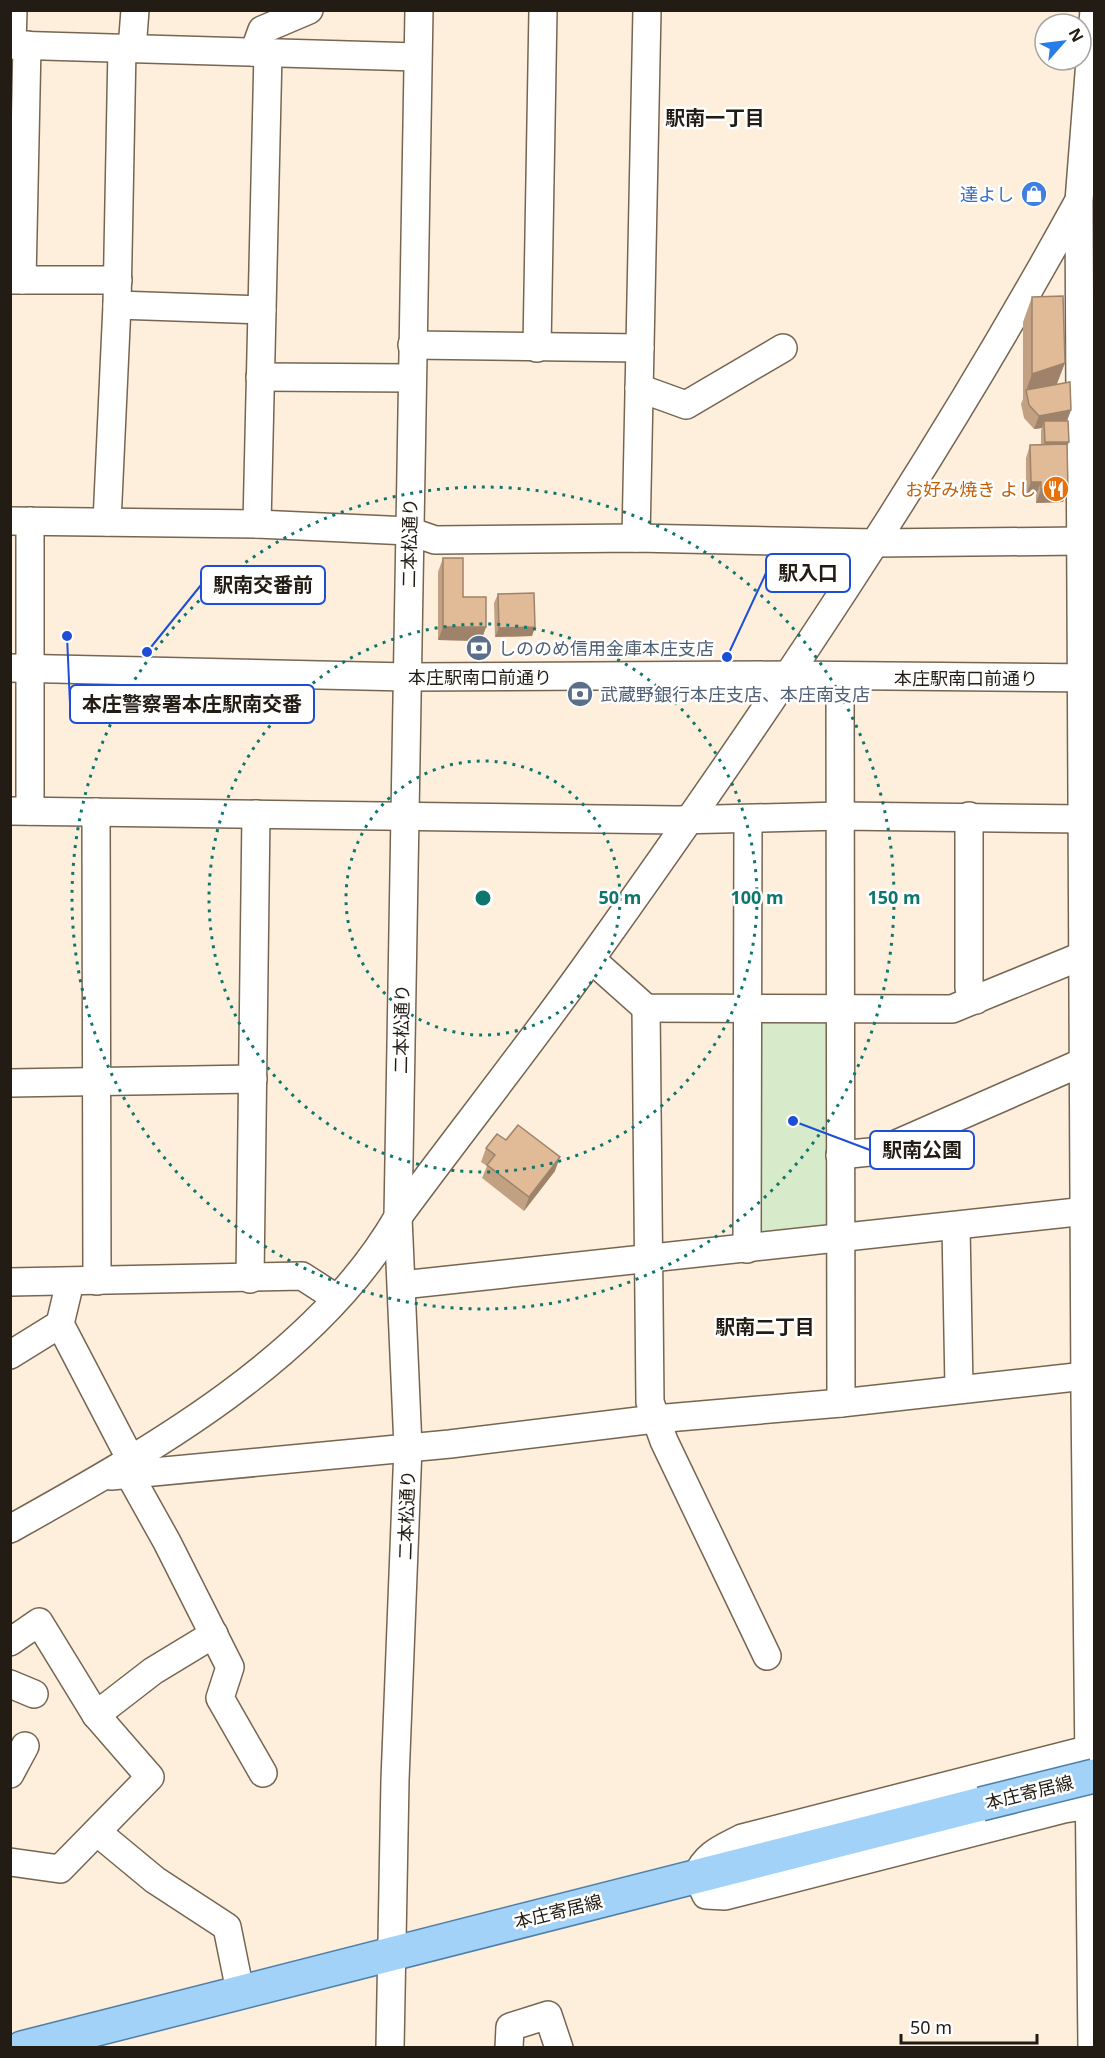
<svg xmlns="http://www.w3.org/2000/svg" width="1105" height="2058" font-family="'Noto Sans','Noto Sans JP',sans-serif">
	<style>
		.green { fill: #d7eaca }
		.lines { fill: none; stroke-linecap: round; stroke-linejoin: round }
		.minor-casing { stroke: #766551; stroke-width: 30 }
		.major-casing { stroke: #4e7fa6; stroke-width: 36 }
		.minor { stroke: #fff; stroke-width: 27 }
		.major { stroke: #a3d2f8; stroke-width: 33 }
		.major-bridge-casing { stroke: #4e7fa6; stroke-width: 36; stroke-linecap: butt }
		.major-bridge { stroke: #a3d2f8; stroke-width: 33 }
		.wall { fill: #c2a182 }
		.shaded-wall { fill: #9e836a }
		.building { fill: #e1bb97; stroke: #9e836a; stroke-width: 1.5 }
		.ring { fill: none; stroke: #0f766e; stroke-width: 3; stroke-dasharray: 3 6 }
		.labels { text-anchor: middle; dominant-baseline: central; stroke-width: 5; stroke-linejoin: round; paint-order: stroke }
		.shop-label { font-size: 18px; fill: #366cbe; stroke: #fff; text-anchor: end }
		.food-label { font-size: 18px; fill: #c56008; stroke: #fff; text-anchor: end }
		.street-label { font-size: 18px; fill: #221c14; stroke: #fff }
		.service-label { font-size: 18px; fill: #4e5e75; stroke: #fff; text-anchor: start }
		.neighbourhood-label { font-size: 20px; font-weight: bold; fill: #221c14; stroke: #fff }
		.centre { fill: #0f766e; stroke: #fff; stroke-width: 3 }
		.ring-label { font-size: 18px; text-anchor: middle; font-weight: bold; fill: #0f766e; stroke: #fff; stroke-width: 5; stroke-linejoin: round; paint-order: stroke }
		.leader { fill: none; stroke: #1d4ed8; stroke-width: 2 }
		.callout-dot { fill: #1d4ed8; stroke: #fff; stroke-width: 2 }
		.callout { fill: #fff; stroke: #1d4ed8; stroke-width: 2 }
		.callout-label { font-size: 20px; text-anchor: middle; font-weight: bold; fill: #221c14 }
	</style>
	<rect width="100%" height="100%" fill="#feefdd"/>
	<path class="green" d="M 757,1015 L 829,1016 L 831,1233 L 758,1243 Z"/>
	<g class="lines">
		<g class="minor-casing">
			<g id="minor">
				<path d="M 10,45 L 417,57"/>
				<path d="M 12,45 L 13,10"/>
				<path d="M 132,49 L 135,10"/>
				<path d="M 254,52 L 262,30 L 309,10"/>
				<path d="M 10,280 L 118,280"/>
				<path d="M 22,280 L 27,45"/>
				<path d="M 117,305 L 262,310"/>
				<path d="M 412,345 L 640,348"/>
				<path d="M 537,348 L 543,10"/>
				<path d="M 260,377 L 412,378"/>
				<path d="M 639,388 L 686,405 L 783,348"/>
				<path d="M 10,521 L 257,524 L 409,531 L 435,540 L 636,538 L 875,543 L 1082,541"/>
				<path d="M 30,521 L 30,811"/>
				<path d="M 107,522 L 117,305 L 122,48"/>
				<path d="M 257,524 L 268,53"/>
				<path d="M 636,538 L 647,10"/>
				<path d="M 10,668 L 407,677 L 787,675 L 1094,678"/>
				<path d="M 840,677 L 841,1403"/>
				<path d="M 10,811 L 677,820 L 841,816 L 1084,819"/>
				<path d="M 96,812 L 97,1281"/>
				<path d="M 969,816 L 969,988 L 976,1000"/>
				<path d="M 591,959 L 646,1008 L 952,1009 L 1084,955"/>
				<path d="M 646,1008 L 650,1402 L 664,1441 L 767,1656"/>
				<path d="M 10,1083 L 253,1079"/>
				<path d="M 840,1155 L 880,1151 L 1083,1062"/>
				<path d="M 956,1227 L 959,1388"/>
				<path d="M 747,1249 L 748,819"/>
				<path d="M 250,1279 L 256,814"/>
				<path d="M 10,1282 L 302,1276 L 336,1298"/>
				<path d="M 70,1282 L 60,1324 L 131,1460"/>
				<path d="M 402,1285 L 1086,1211"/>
				<path d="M 10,1355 L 60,1324"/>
				<path d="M 129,1474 L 167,1542 L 230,1667 L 220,1698 L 263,1773"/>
				<path d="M 111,1476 L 450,1444 L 655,1419 L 841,1403 L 1094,1375"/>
				<path d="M 10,1529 C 148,1452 317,1358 398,1217 C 462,1130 530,1045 593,956 C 766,714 934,465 1077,204"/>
				<path d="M 10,1642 L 39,1622 L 96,1715 L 150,1777 L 60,1869 L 10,1862"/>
				<path d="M 10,1684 L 34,1694"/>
				<path d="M 96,1715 L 153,1671 L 214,1634"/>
				<path d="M 1090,1749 L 742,1838 C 723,1848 705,1854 697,1876 L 706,1895 L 725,1896 L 1064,1809 L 1090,1805"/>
				<path d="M 10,1774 L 25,1746"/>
				<path d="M 97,1832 L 155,1880 L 227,1927 L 240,1991"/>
				<path d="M 390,2048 L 395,1780 L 408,1447 L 398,1217 L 419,10"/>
				<path d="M 509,2048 L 510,2027 L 548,2015 L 559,2048"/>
				<path d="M 1092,2048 L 1085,1396 L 1079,201 L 1094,10"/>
			</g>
		</g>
		<g class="major-casing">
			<path id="major" d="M 22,2048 L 981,1804"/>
		</g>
		<use href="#minor" class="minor"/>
		<use href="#major" class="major"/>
		<g class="major-bridge-casing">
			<path id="major-bridge" d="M 981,1804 L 1094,1776"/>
		</g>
		<use href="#major-bridge" class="major-bridge"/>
	</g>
	<g class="wall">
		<path d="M 1032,297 L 1057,384 L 1071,410 L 1067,421 L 1068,489 L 1063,502 L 1036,503 L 1036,495 L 1026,495 L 1026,458 L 1030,445 L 1041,445 L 1041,430 L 1042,428 L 1034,429 L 1024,418 L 1021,404 L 1023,399 L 1023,322 Z"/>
		<path d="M 443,558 L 463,597 L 486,627 L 481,641 L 438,640 L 438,572 Z"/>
		<path d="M 498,594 L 535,627 L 532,636 L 495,637 L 494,603 Z"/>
		<path d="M 506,1140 L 555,1171 L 524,1211 L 482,1178 L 487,1166 L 481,1162 L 486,1148 Z"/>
	</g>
	<g class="shaded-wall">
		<path d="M 1065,363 L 1055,389 L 1026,390 L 1023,399 L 1032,374 Z"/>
		<path d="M 1071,410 L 1066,423 L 1044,421 L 1042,428 L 1034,429 L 1039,416 Z"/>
		<path d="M 1045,442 L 1069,442 L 1065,451 L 1041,452 Z"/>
		<path d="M 1031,482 L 1041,482 L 1036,495 L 1026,495 Z"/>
		<path d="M 1041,489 L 1068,489 L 1063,502 L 1036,503 Z"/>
		<path d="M 443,627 L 486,627 L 481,641 L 438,640 Z"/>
		<path d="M 535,627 L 532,636 L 495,637 L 499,628 Z"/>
		<path d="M 560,1157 L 555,1171 L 524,1211 L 529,1197 Z"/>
	</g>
	<g class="building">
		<path d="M 1063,296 L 1065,363 L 1032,374 L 1032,297 Z"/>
		<path d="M 1070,382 L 1071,410 L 1039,416 L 1029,405 L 1026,390 Z"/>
		<path d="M 1044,421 L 1068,421 L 1069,442 L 1045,442 Z"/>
		<path d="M 1067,444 L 1068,489 L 1041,489 L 1041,482 L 1031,482 L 1030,445 Z"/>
		<path d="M 443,558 L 463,558 L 463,597 L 486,597 L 486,627 L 443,627 Z"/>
		<path d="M 534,593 L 535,627 L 499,628 L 498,594 Z"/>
		<path d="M 518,1125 L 560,1157 L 529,1197 L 487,1165 L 495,1155 L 486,1148 L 497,1134 L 506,1140 Z"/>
	</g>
	<g class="ring">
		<circle cx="483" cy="898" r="137"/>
		<circle cx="483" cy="898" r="274"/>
		<circle cx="483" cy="898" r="411"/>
	</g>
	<defs>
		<g id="shop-disc" transform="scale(1.35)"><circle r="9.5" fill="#3f7fe0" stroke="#fff"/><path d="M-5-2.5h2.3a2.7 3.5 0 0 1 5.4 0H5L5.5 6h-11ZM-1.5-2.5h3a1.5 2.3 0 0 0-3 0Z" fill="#fff"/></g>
		<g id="restaurant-disc" transform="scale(1.35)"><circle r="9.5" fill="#e8710a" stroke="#fff"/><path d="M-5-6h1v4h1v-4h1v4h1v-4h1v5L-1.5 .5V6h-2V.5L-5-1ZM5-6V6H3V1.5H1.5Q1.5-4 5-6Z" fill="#fff"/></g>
		<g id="bank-disc" transform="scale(1.35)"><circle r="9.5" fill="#5c6f8a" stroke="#fff"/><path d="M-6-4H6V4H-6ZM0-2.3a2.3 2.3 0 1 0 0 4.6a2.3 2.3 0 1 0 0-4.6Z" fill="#fff"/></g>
	</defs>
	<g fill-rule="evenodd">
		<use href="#shop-disc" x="1034" y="194"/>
		<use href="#restaurant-disc" x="1056" y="489"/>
		<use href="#bank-disc" x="479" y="648"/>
		<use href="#bank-disc" x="580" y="694"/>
	</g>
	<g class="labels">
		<g class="shop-label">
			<text x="1014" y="194">達よし</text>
		</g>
		<g class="food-label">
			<text x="1036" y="489">お好み焼き よし</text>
		</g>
		<g class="street-label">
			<text transform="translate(409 543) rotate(-89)">二本松通り</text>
			<text x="480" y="677">本庄駅南口前通り</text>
			<text x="966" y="678">本庄駅南口前通り</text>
			<text transform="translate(401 1029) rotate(-89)">二本松通り</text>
			<text transform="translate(406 1515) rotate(-88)">二本松通り</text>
			<text transform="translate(1029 1792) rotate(-14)">本庄寄居線</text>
			<text transform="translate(558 1911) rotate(-14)">本庄寄居線</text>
		</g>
		<g class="service-label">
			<text x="498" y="648">しののめ信用金庫本庄支店</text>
			<text x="600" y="694">武蔵野銀行本庄支店、本庄南支店</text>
		</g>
		<g class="neighbourhood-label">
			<text x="715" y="117">駅南一丁目</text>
			<text x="765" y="1326">駅南二丁目</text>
		</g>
	</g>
	<circle cx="483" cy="898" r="9" class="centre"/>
	<g class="ring-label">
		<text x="620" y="904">50 m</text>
		<text x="757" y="904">100 m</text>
		<text x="894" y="904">150 m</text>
	</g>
	<path class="leader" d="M727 657L766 573M147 652L201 585M67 636L70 704M793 1121L870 1150"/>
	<g class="callout-dot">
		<circle cx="727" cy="657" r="6"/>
		<circle cx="147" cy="652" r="6"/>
		<circle cx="67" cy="636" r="6"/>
		<circle cx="793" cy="1121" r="6"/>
	</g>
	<g class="callout">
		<rect x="766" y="554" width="84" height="38" rx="6"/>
		<rect x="201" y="566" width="124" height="38" rx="6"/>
		<rect x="70" y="685" width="244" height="38" rx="6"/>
		<rect x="870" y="1131" width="104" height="38" rx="6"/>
	</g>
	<g class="callout-label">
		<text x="808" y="580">駅入口</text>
		<text x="263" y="592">駅南交番前</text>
		<text x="192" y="711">本庄警察署本庄駅南交番</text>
		<text x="922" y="1157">駅南公園</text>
	</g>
	<rect width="1105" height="2058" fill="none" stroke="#221c14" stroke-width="24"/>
	<g transform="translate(1063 42) rotate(62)"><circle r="28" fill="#ffffff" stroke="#a7a4a1" stroke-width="1.5"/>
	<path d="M0-4.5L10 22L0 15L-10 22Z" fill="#267de7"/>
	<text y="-9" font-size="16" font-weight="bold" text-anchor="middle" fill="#221c14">N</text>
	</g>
	<path d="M901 2034v9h136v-9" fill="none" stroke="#221c14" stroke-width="3"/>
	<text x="910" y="2034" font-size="18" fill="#221c14" stroke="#ffffff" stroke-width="4.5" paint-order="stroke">50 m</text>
</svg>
